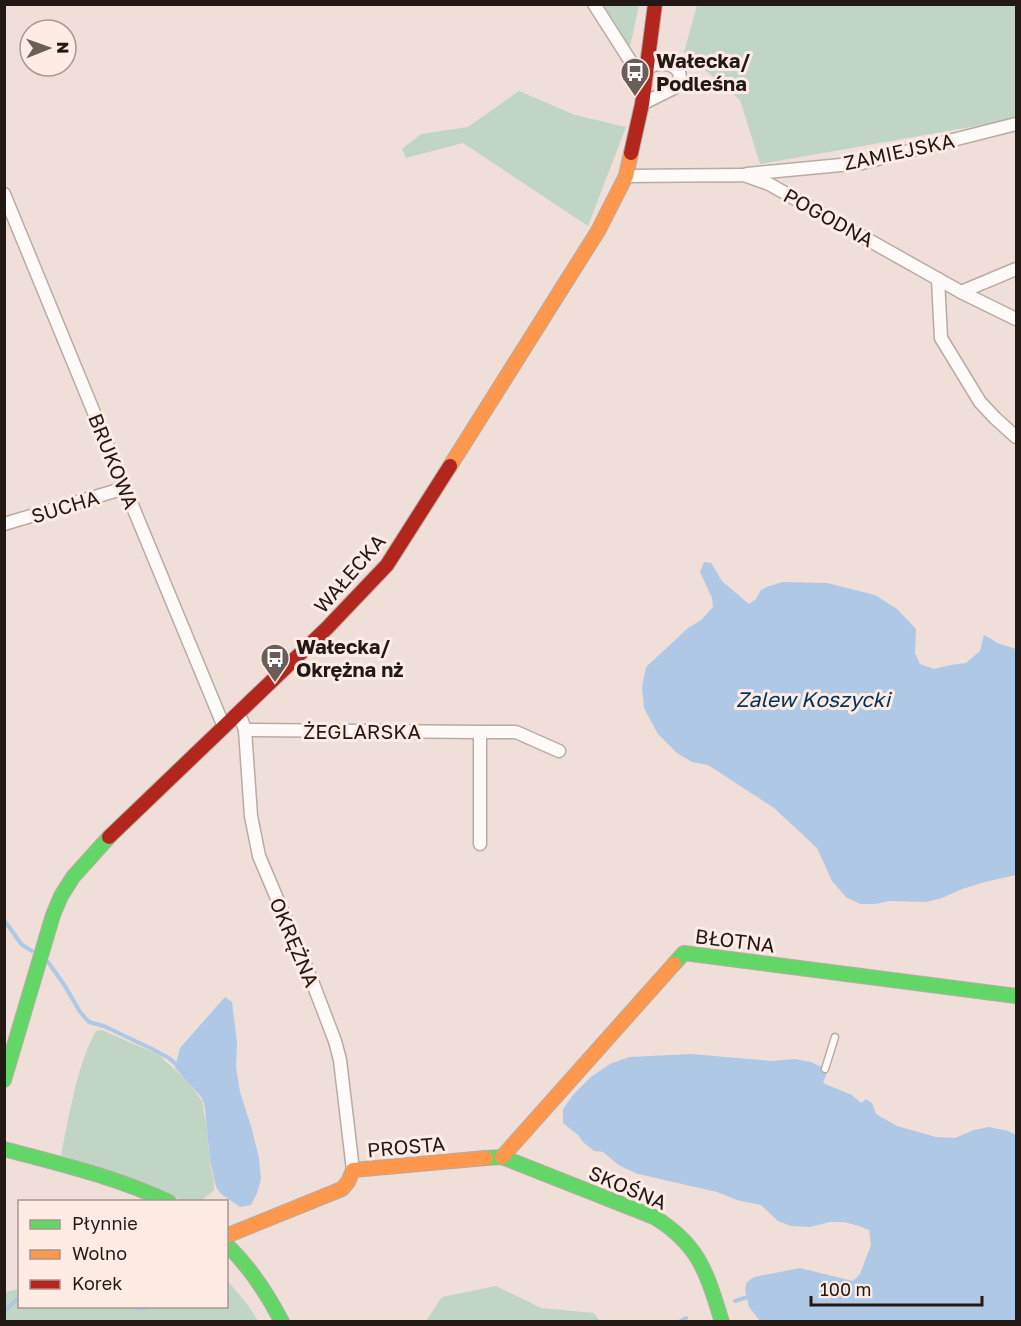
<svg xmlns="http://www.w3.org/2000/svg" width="1021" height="1326" font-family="'Golos Text',sans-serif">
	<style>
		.green { fill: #c1d5c5 }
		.water { fill: #aec8e5 }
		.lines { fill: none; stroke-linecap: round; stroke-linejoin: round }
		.stream { stroke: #aec8e5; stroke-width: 4 }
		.lane-casing { stroke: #b7aba5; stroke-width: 9 }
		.street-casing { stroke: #b7aba5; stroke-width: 15 }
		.fast-casing { stroke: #b7aba5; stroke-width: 16 }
		.slow-casing { stroke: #b7aba5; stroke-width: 16 }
		.jam-casing { stroke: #b7aba5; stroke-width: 16 }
		.lane { stroke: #fdfaf9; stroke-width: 6 }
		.street { stroke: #fdfaf9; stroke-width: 12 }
		.fast { stroke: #63d668; stroke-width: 14 }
		.slow { stroke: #ff974d; stroke-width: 14 }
		.jam { stroke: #b3261e; stroke-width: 14 }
		.labels { text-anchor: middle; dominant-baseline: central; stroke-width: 6; stroke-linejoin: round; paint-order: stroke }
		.poi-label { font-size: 20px; font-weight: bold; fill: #231914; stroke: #feebe3; text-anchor: start }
		.street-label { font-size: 20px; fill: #231914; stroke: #feebe3 }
		.water-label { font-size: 21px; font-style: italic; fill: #00335b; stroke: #feebe3 }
	</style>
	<rect width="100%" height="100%" fill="#f0dfd8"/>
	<g class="green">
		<path d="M 596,5 L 639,5 L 629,51 Z"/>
		<path d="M 697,5 L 1016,5 L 1016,119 L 760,164 L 740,100 L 684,52 Z"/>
		<path d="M 519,91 L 575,115 L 626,127 L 588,226 L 463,143 L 406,158 L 402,149 L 421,134 L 468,127 Z"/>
		<path d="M 102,1030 L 159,1055 L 188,1082 L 202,1101 L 207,1129 L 210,1165 L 214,1182 L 214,1190 L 201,1201 L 183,1201 L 166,1193 L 61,1155 C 69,1117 77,1064 96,1031 Z"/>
		<path d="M 227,1280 L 248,1305 L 258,1321 L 5,1321 L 5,1292 L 19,1289 L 20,1306 L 226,1306 Z"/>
		<path d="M 496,1286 L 541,1308 L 594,1313 L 600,1321 L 426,1321 L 442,1297 Z"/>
	</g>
	<g class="water">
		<path d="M 704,562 L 711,563 L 722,581 L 749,604 L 756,599 L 761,590 L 767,587 L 782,582 L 827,583 L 875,595 L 897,609 L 916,629 L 915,653 L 920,664 L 934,669 L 951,665 L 966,663 L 980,651 L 984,635 L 990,638 L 997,643 L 1016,649 L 1016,875 L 985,882 L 962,889 L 942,898 L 925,902 L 890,901 L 875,904 L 860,904 L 846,897 L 832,881 L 817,848 L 774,808 L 708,765 L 692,762 L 677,753 L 658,734 L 644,708 L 642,687 L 646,667 L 688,628 L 701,620 L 713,607 L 712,598 L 700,572 Z"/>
		<path d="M 225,997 L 232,1002 L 237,1042 L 236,1067 L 240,1092 L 251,1126 L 259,1158 L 261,1179 L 257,1193 L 251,1205 L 240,1207 L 221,1194 L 216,1187 L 210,1161 L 205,1108 L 202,1098 L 175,1068 L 180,1048 Z"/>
		<path d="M 691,1054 L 772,1061 L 795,1059 L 811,1062 L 828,1070 L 823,1083 L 852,1095 L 861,1103 L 866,1099 L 872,1103 L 876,1114 L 897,1126 L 936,1137 L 955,1138 L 974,1130 L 989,1127 L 1008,1131 L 1016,1135 L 1016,1321 L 760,1321 L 749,1307 L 745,1289 L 747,1282 L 754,1277 L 800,1268 L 853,1281 L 860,1274 L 871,1245 L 869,1230 L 859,1226 L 844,1222 L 830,1222 L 810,1227 L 791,1226 L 778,1221 L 761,1205 L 737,1200 L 717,1192 L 638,1174 L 620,1166 L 603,1152 L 594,1151 L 583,1142 L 578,1135 L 563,1123 L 563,1109 L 573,1095 L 591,1077 L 610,1064 L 629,1057 Z"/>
	</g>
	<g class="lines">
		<g class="stream">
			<path d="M 4,920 L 22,945 L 32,951"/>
			<path d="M 48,962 L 65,986 L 80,1012 L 89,1022 L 104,1026 L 152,1049 L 169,1058 L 178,1066"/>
			<path d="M 735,1301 L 751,1296"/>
			<path d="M 134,1306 L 139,1309 L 153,1306"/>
			<path d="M 4,1311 L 20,1297"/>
			<path d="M 679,1322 L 686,1318"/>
		</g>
		<g class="lane-casing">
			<path id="lane" d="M 825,1069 L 835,1037"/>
		</g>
		<g class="street-casing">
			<g id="street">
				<path d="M 594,4 L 645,84"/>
				<path d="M 642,104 L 674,88 C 691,72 668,56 647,68"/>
				<path d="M 747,174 L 862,163 L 1016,124"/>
				<path d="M 626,176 L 744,175 L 769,184 L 961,292 L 1016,319"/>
				<path d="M 4,194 L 125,488 L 224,727"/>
				<path d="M 938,279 L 941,338 L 980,402 L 995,418 L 1016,437"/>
				<path d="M 961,292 L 1016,269"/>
				<path d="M 4,524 L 125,488"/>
				<path d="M 237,715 L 242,721 L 245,730 L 251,816 L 259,856 L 312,981 L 335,1041 L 340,1060 L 353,1170"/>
				<path d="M 245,730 L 480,732 L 480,844"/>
				<path d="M 480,732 L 516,732 L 559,751"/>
			</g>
		</g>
		<g class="fast-casing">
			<g id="fast">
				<path d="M 674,964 L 684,953 L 1016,996"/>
				<path d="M 4,1080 L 53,915 L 61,896 L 73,877 L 109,837"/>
				<path d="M 4,1149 C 60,1164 116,1177 169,1202"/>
				<path d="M 486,1158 L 502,1157 L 654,1217 C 700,1245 707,1274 722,1322"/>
				<path d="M 226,1244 C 250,1267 267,1293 282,1322"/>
			</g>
		</g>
		<g class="slow-casing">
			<g id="slow">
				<path d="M 450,466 L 598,231 L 626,176 L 631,153"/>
				<path d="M 502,1157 L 674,964"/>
				<path d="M 226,1236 L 342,1189 L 348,1182 L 353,1170 L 486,1158"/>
			</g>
		</g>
		<g class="jam-casing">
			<g id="jam">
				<path d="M 631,153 L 642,104 L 655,4"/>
				<path d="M 109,837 L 327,628 L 387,565 L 450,466"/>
			</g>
		</g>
		<use href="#lane" class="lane"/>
		<use href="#street" class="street"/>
		<use href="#fast" class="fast"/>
		<use href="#slow" class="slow"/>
		<use href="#jam" class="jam"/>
	</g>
	<defs>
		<g id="bus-pin" transform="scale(1.5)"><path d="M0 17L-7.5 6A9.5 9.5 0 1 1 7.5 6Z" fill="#6b5e59" stroke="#feebe3"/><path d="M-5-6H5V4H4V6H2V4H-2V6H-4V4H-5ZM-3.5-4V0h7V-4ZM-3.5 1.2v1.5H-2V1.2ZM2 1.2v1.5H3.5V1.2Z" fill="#fff"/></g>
	</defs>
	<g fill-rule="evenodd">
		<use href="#bus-pin" x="635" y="72"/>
		<use href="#bus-pin" x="275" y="658"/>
	</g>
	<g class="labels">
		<g class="poi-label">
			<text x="656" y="60">Wałecka/<tspan x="656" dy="23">Podleśna</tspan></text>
			<text x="296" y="646">Wałecka/<tspan x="296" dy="23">Okrężna nż</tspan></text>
		</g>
		<g class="street-label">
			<text transform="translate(899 151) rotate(-12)">ZAMIEJSKA</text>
			<text transform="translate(829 217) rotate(29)">POGODNA</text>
			<text transform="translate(114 461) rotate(68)">BRUKOWA</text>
			<text transform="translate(65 506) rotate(-17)">SUCHA</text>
			<text transform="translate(349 573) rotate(-49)">WAŁECKA</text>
			<text x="362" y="731">ŻEGLARSKA</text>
			<text transform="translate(735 940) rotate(7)">BŁOTNA</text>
			<text transform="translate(295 942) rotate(67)">OKRĘŻNA</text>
			<text transform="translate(406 1146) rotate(-5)">PROSTA</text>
			<text transform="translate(628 1187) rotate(23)">SKOŚNA</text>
		</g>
		<g class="water-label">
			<text x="813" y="699">Zalew Koszycki</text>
		</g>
	</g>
	<rect width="1021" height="1326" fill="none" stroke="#231914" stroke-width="12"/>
	<rect x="18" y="1200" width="210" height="108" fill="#feebe3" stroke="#a69790" stroke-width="1.5"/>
	<rect x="30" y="1220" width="30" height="9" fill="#63d668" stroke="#a69790" stroke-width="1.5"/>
	<text x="72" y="1230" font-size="18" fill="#231914">Płynnie</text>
	<rect x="30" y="1250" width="30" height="9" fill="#ff974d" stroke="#a69790" stroke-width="1.5"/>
	<text x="72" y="1260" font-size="18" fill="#231914">Wolno</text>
	<rect x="30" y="1280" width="30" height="9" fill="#b3261e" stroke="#a69790" stroke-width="1.5"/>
	<text x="72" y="1290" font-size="18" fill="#231914">Korek</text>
	<g transform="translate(48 48) rotate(89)"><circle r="28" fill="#feebe3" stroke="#a69790" stroke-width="1.5"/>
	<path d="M0-4.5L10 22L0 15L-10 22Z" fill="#6b5e59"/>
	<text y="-9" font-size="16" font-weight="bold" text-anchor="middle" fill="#231914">N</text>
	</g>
	<path d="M811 1296v9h171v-9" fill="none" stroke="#231914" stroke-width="3"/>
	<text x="820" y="1296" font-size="18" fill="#231914" stroke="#feebe3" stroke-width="4.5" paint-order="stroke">100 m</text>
</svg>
